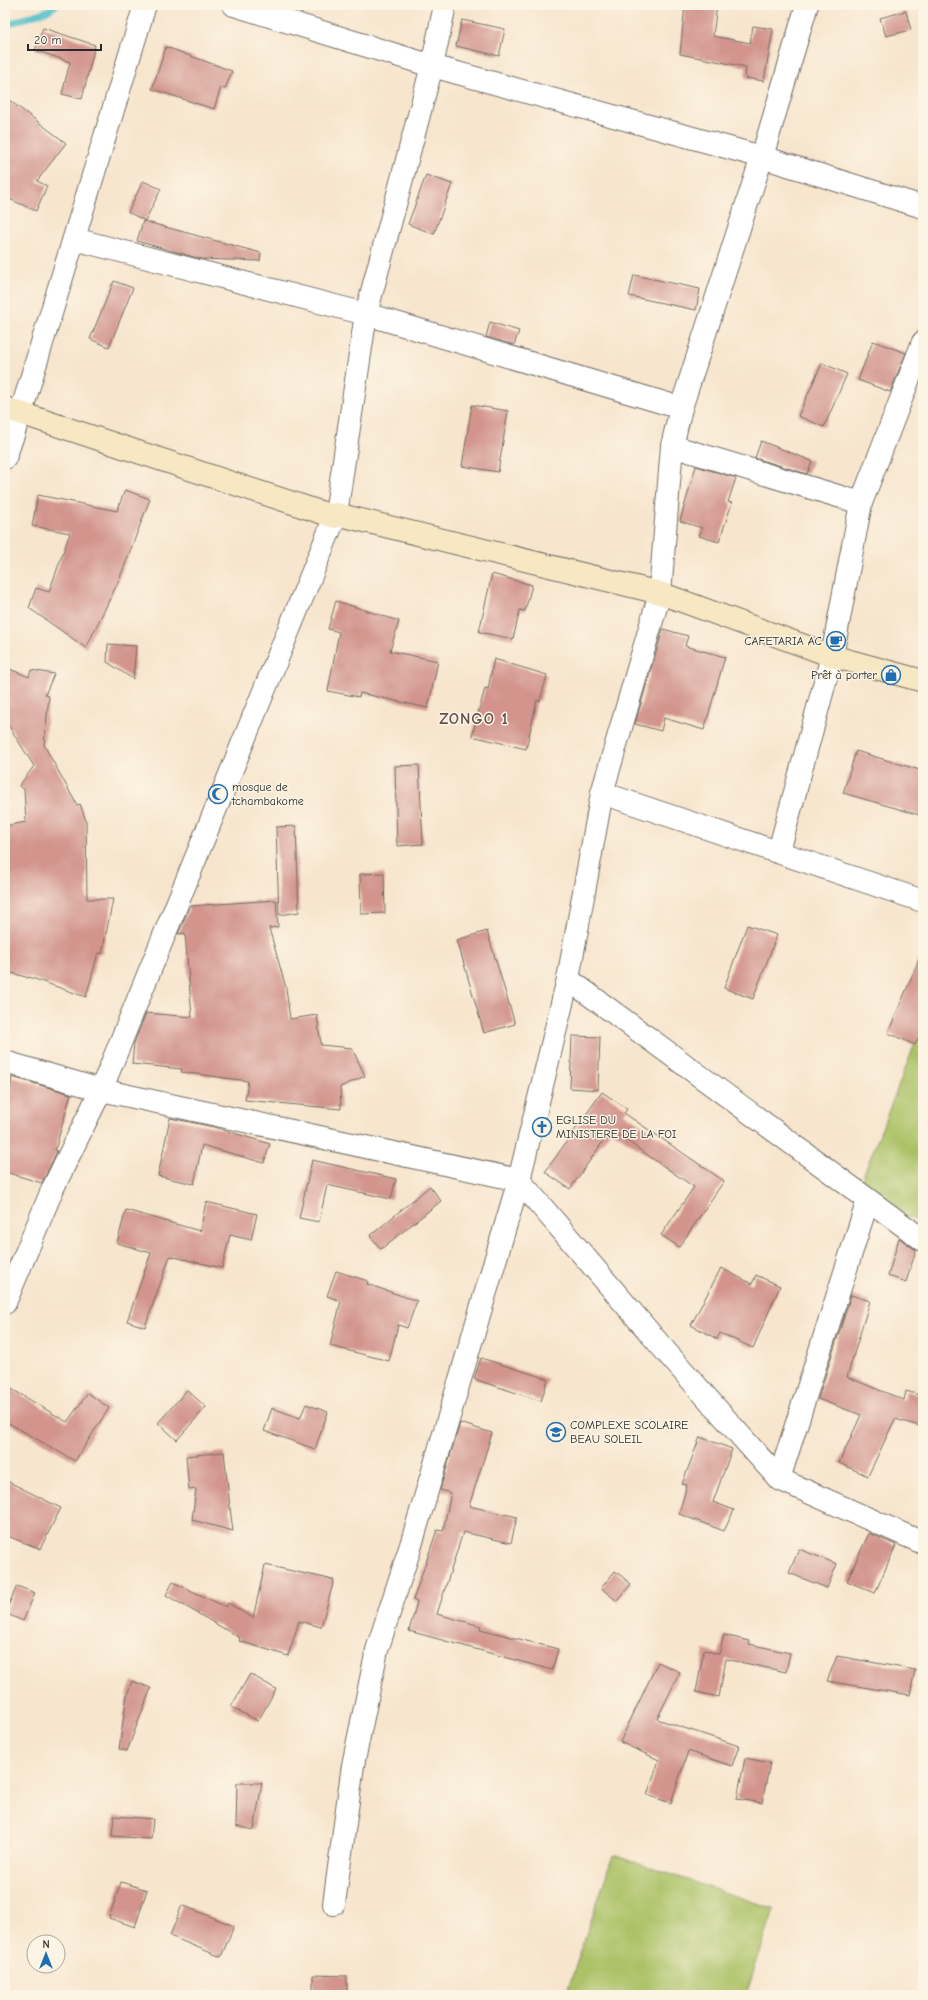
<svg xmlns="http://www.w3.org/2000/svg" width="928" height="2000" font-family="'Comic Neue',sans-serif">
	<style>
		.green { fill: #acc267; stroke: #6c7649 }
		.lines { fill: none; stroke-linecap: round; stroke-linejoin: round }
		.stream { stroke: #51beca; stroke-width: 7 }
		.building { fill: #d2948d }
		.street-casing { stroke: #726c64; stroke-width: 24 }
		.secondary-casing { stroke: #726c64; stroke-width: 24 }
		.street { stroke: #fff; stroke-width: 22 }
		.secondary { stroke: #f7e8c3; stroke-width: 22 }
		.labels { text-anchor: middle; dominant-baseline: central; stroke-width: 3; stroke-linejoin: round; paint-order: stroke }
		.poi-label { font-size: 12px; fill: #2b2b2b; stroke: #fcf5e5; text-anchor: start }
		.district-label { font-size: 16px; font-weight: bold; letter-spacing: 1px; fill: #65504d; stroke: #fcf5e5 }
	</style>
	<rect width="100%" height="100%" fill="#fcf5e5"/>
	<filter id="ink" filterUnits="userSpaceOnUse"><feTurbulence type="fractalNoise" baseFrequency=".025" numOctaves="2"/><feDisplacementMap in="SourceGraphic" scale="8" xChannelSelector="R" yChannelSelector="G"/><feConvolveMatrix kernelMatrix="1 2 1 2 8 2 1 2 1" color-interpolation-filters="sRGB"/></filter>
	<filter id="wash" filterUnits="userSpaceOnUse"><feTurbulence type="fractalNoise" baseFrequency=".012" numOctaves="4" result="noise"/><feDisplacementMap in="SourceGraphic" scale="16" xChannelSelector="R" yChannelSelector="G"/><feGaussianBlur stdDeviation="0.9" result="paint"/><feColorMatrix in="noise" values="0 0 0 0 0 0 0 0 0 0 0 0 0 0 0 0 0 1.4 0 .05"/><feComposite in="paint" operator="in"/></filter>
	<g filter="url(#wash)">
		<rect width="100%" height="100%" fill="#f7e5cd"/>
		<g class="green">
			<path d="M 923,1023 L 923,1223 L 855,1197 Z"/>
			<path d="M 613,1855 L 774,1909 L 746,1995 L 566,1995 Z"/>
		</g>
		<g class="lines">
			<path class="stream" d="M 5,25 L 47,11 L 56,5"/>
		</g>
		<g id="blocks">
			<g class="building">
				<path d="M 685,5 L 717,5 L 713,36 L 750,43 L 753,26 L 773,29 L 764,81 L 745,78 L 746,67 L 680,54 Z"/>
				<path d="M 906,11 L 911,30 L 886,36 L 880,18 Z"/>
				<path d="M 462,20 L 505,29 L 499,56 L 456,46 Z"/>
				<path d="M 43,28 L 95,45 L 82,99 L 62,94 L 70,62 L 35,50 Z"/>
				<path d="M 166,47 L 232,71 L 225,89 L 221,87 L 214,109 L 152,89 Z"/>
				<path d="M 5,97 L 66,143 L 37,181 L 47,186 L 36,211 L 5,197 Z"/>
				<path d="M 426,175 L 452,184 L 434,234 L 408,224 Z"/>
				<path d="M 143,181 L 161,189 L 145,221 L 128,212 Z"/>
				<path d="M 143,221 L 261,253 L 260,261 L 201,259 L 137,241 Z"/>
				<path d="M 634,275 L 700,289 L 696,310 L 629,296 Z"/>
				<path d="M 114,281 L 133,288 L 109,347 L 90,339 Z"/>
				<path d="M 490,322 L 519,331 L 514,345 L 486,337 Z"/>
				<path d="M 873,341 L 906,353 L 890,392 L 858,380 Z"/>
				<path d="M 822,363 L 847,374 L 824,427 L 798,416 Z"/>
				<path d="M 472,405 L 508,411 L 498,472 L 462,466 Z"/>
				<path d="M 761,441 L 812,461 L 807,474 L 755,458 Z"/>
				<path d="M 696,466 L 736,478 L 728,502 L 732,503 L 719,542 L 699,536 L 702,528 L 680,521 Z"/>
				<path d="M 125,490 L 150,499 L 119,580 L 86,648 L 29,608 L 36,588 L 49,592 L 70,533 L 32,526 L 38,495 L 117,511 Z"/>
				<path d="M 492,574 L 532,585 L 525,611 L 520,610 L 513,639 L 479,632 Z"/>
				<path d="M 336,601 L 399,621 L 390,651 L 438,661 L 428,708 L 360,693 L 359,697 L 328,691 L 339,632 L 328,629 Z"/>
				<path d="M 663,629 L 688,636 L 685,646 L 725,657 L 704,730 L 664,718 L 661,731 L 635,724 Z"/>
				<path d="M 108,644 L 136,646 L 133,679 L 107,662 Z"/>
				<path d="M 494,659 L 547,675 L 540,701 L 537,700 L 526,749 L 472,736 L 485,688 L 488,689 Z"/>
				<path d="M 5,667 L 29,677 L 31,670 L 54,674 L 45,695 L 49,696 L 44,745 L 77,805 L 80,804 L 86,821 L 87,899 L 113,899 L 102,954 L 98,953 L 86,997 L 29,977 L 29,978 L 5,971 L 5,826 L 26,822 L 24,789 L 19,786 L 34,766 L 5,720 Z"/>
				<path d="M 856,751 L 923,771 L 923,816 L 843,793 Z"/>
				<path d="M 419,765 L 423,844 L 397,846 L 395,766 Z"/>
				<path d="M 296,826 L 299,912 L 279,915 L 276,827 Z"/>
				<path d="M 384,873 L 385,913 L 361,914 L 360,874 Z"/>
				<path d="M 276,900 L 278,927 L 269,928 L 286,988 L 290,1019 L 317,1015 L 321,1045 L 352,1048 L 365,1076 L 340,1087 L 341,1109 L 245,1100 L 248,1081 L 181,1072 L 182,1069 L 132,1064 L 134,1043 L 146,1013 L 192,1017 L 185,933 L 178,934 L 190,906 Z"/>
				<path d="M 747,925 L 777,935 L 753,999 L 724,988 Z"/>
				<path d="M 487,931 L 515,1024 L 484,1033 L 457,940 Z"/>
				<path d="M 923,950 L 923,1027 L 915,1045 L 888,1033 Z"/>
				<path d="M 572,1036 L 600,1037 L 598,1090 L 570,1088 Z"/>
				<path d="M 12,1077 L 71,1094 L 55,1150 L 57,1151 L 42,1183 L 5,1172 L 5,1093 L 10,1093 Z"/>
				<path d="M 602,1092 L 627,1109 L 624,1113 L 724,1181 L 679,1247 L 661,1235 L 694,1187 L 611,1130 L 570,1189 L 545,1172 Z"/>
				<path d="M 170,1118 L 214,1127 L 270,1144 L 264,1163 L 202,1145 L 194,1184 L 158,1176 Z"/>
				<path d="M 312,1160 L 396,1179 L 391,1199 L 327,1185 L 319,1222 L 299,1218 Z"/>
				<path d="M 430,1186 L 441,1201 L 381,1249 L 370,1236 Z"/>
				<path d="M 206,1202 L 257,1214 L 251,1240 L 230,1235 L 222,1268 L 170,1256 L 145,1327 L 127,1321 L 151,1253 L 117,1243 L 126,1210 L 200,1231 Z"/>
				<path d="M 899,1238 L 916,1250 L 906,1282 L 888,1276 Z"/>
				<path d="M 721,1268 L 752,1284 L 756,1275 L 780,1286 L 753,1348 L 720,1333 L 717,1339 L 691,1325 Z"/>
				<path d="M 336,1271 L 368,1281 L 367,1284 L 417,1301 L 407,1328 L 398,1325 L 389,1361 L 330,1346 L 341,1301 L 327,1296 Z"/>
				<path d="M 851,1295 L 870,1301 L 847,1377 L 904,1400 L 906,1391 L 923,1396 L 923,1427 L 895,1419 L 868,1476 L 839,1463 L 861,1415 L 818,1399 Z"/>
				<path d="M 481,1358 L 548,1379 L 541,1401 L 474,1379 Z"/>
				<path d="M 5,1385 L 67,1422 L 88,1393 L 109,1408 L 75,1461 L 5,1421 Z"/>
				<path d="M 187,1390 L 206,1407 L 177,1440 L 158,1423 Z"/>
				<path d="M 306,1404 L 328,1412 L 315,1449 L 264,1431 L 272,1408 L 300,1418 Z"/>
				<path d="M 460,1423 L 492,1433 L 469,1506 L 517,1517 L 511,1543 L 463,1532 L 437,1614 L 481,1626 L 480,1629 L 558,1649 L 552,1670 L 409,1631 L 417,1602 L 413,1600 L 437,1530 L 443,1531 L 451,1493 L 440,1490 Z"/>
				<path d="M 700,1437 L 732,1449 L 713,1502 L 734,1510 L 724,1531 L 679,1514 L 687,1485 L 682,1484 Z"/>
				<path d="M 224,1452 L 230,1508 L 233,1531 L 192,1520 L 196,1489 L 189,1490 L 186,1456 Z"/>
				<path d="M 5,1480 L 61,1508 L 40,1549 L 5,1535 Z"/>
				<path d="M 869,1533 L 896,1545 L 875,1593 L 847,1581 Z"/>
				<path d="M 799,1549 L 837,1564 L 827,1588 L 789,1573 Z"/>
				<path d="M 265,1565 L 334,1580 L 321,1627 L 299,1621 L 288,1656 L 239,1641 L 240,1638 L 166,1595 L 173,1582 L 226,1607 L 228,1603 L 253,1618 Z"/>
				<path d="M 615,1571 L 631,1584 L 617,1601 L 601,1588 Z"/>
				<path d="M 17,1586 L 35,1593 L 23,1621 L 5,1613 Z"/>
				<path d="M 724,1635 L 749,1641 L 749,1644 L 790,1653 L 786,1672 L 726,1659 L 719,1697 L 696,1692 L 704,1650 L 719,1654 Z"/>
				<path d="M 837,1656 L 915,1670 L 910,1695 L 827,1681 Z"/>
				<path d="M 658,1662 L 680,1672 L 657,1719 L 739,1746 L 732,1766 L 688,1751 L 671,1803 L 647,1795 L 659,1760 L 620,1742 Z"/>
				<path d="M 250,1674 L 276,1689 L 258,1721 L 231,1707 Z"/>
				<path d="M 132,1681 L 151,1688 L 127,1751 L 119,1749 L 127,1695 Z"/>
				<path d="M 745,1758 L 770,1763 L 762,1803 L 737,1799 Z"/>
				<path d="M 237,1783 L 262,1783 L 254,1830 L 236,1826 Z"/>
				<path d="M 114,1816 L 153,1819 L 151,1839 L 112,1836 Z"/>
				<path d="M 121,1882 L 147,1890 L 135,1927 L 109,1918 Z"/>
				<path d="M 182,1905 L 234,1926 L 221,1957 L 170,1936 Z"/>
				<path d="M 313,1975 L 347,1976 L 347,1995 L 313,1995 Z"/>
			</g>
		</g>
	</g>
	<g filter="url(#ink)">
		<use href="#blocks" fill-opacity="0" stroke="#726c64" stroke-width="1"/>
		<g class="lines">
			<g class="street-casing">
				<g id="street">
					<path d="M 234,5 L 432,66 L 762,157 L 923,207"/>
					<path d="M 74,239 L 366,314 L 681,408"/>
					<path d="M 672,446 L 861,503"/>
					<path d="M 5,458 L 21,412 L 145,5"/>
					<path d="M 336,514 L 366,314 L 432,66 L 445,5"/>
					<path d="M 602,793 L 923,901"/>
					<path d="M 779,851 L 832,656 L 861,503 L 923,342"/>
					<path d="M 568,979 L 923,1240"/>
					<path d="M 5,1062 L 101,1090 L 519,1180 L 661,1346 L 779,1479 L 923,1543"/>
					<path d="M 5,1303 L 53,1188 L 101,1090 L 335,517"/>
					<path d="M 779,1479 L 868,1200"/>
					<path d="M 334,1904 L 353,1765 L 377,1650 L 411,1545 L 519,1180 L 568,979 L 602,793 L 660,593 L 672,446 L 681,408 L 762,157 L 807,5"/>
				</g>
			</g>
			<g class="secondary-casing">
				<path id="secondary" d="M 5,408 L 335,517 L 336,514 L 660,593 L 832,656 L 923,681"/>
			</g>
			<use href="#street" class="street"/>
			<use href="#secondary" class="secondary"/>
		</g>
	</g>
	<defs>
		<g id="cafe-ring" transform="scale(1)"><circle r="9.5" fill="#fcf5e5" stroke="#1f6fb2" stroke-width="1.5"/><path d="M-5.5-4.5H6V0H3Q3 3.5 0 3.5H-2.5Q-5.5 3.5-5.5 0ZM3-3.2v2h1.7v-2ZM-6 4.5H4V6H-6Z" fill="#1f6fb2"/></g>
		<g id="shop-ring" transform="scale(1)"><circle r="9.5" fill="#fcf5e5" stroke="#1f6fb2" stroke-width="1.5"/><path d="M-5-2.5h2.3a2.7 3.5 0 0 1 5.4 0H5L5.5 6h-11ZM-1.5-2.5h3a1.5 2.3 0 0 0-3 0Z" fill="#1f6fb2"/></g>
		<g id="mosque-ring" transform="scale(1)"><circle r="9.5" fill="#fcf5e5" stroke="#1f6fb2" stroke-width="1.5"/><path d="M3.5-4.9A6 6 0 1 0 3.5 4.9A5 5 0 1 1 3.5-4.9Z" fill="#1f6fb2"/></g>
		<g id="church-ring" transform="scale(1)"><circle r="9.5" fill="#fcf5e5" stroke="#1f6fb2" stroke-width="1.5"/><path d="M-1.2-6h2.4v3.5h3.3v2.4h-3.3V6h-2.4V-.1h-3.3v-2.4h3.3Z" fill="#1f6fb2"/></g>
		<g id="school-ring" transform="scale(1)"><circle r="9.5" fill="#fcf5e5" stroke="#1f6fb2" stroke-width="1.5"/><path d="M0-5L7-2L0 1L-7-2ZM-4 1L0 2.5L4 1V4Q0 6-4 4Z" fill="#1f6fb2"/></g>
	</defs>
	<g fill-rule="evenodd">
		<use href="#cafe-ring" x="836" y="641"/>
		<use href="#shop-ring" x="891" y="675"/>
		<use href="#mosque-ring" x="218" y="794"/>
		<use href="#church-ring" x="542" y="1127"/>
		<use href="#school-ring" x="556" y="1432"/>
	</g>
	<g class="labels">
		<g class="poi-label">
			<text x="822" y="641" text-anchor="end">CAFETARIA AC</text>
			<text x="877" y="675" text-anchor="end">Prêt à porter</text>
			<text x="232" y="787">mosque de<tspan x="232" dy="14">tchambakome</tspan></text>
			<text x="556" y="1120">EGLISE DU<tspan x="556" dy="14">MINISTERE DE LA FOI</tspan></text>
			<text x="570" y="1425">COMPLEXE SCOLAIRE<tspan x="570" dy="14">BEAU SOLEIL</tspan></text>
		</g>
		<g class="district-label">
			<text x="474" y="719">ZONGO 1</text>
		</g>
	</g>
	<rect width="928" height="2000" fill="none" stroke="#fcf5e5" stroke-width="20"/>
	<g transform="translate(46 1954)"><circle r="19" fill="#fcf5e5" stroke="#a8a49b"/>
	<path d="M0-3L7 15L0 10L-7 15Z" fill="#1f6fb2"/>
	<text y="-6" font-size="11" font-weight="bold" text-anchor="middle" fill="#2b2b2b">N</text>
	</g>
	<path d="M28 44v6h73v-6" fill="none" stroke="#2b2b2b" stroke-width="2"/>
	<text x="34" y="44" font-size="12" fill="#2b2b2b" stroke="#fcf5e5" stroke-width="3" paint-order="stroke">20 m</text>
</svg>
